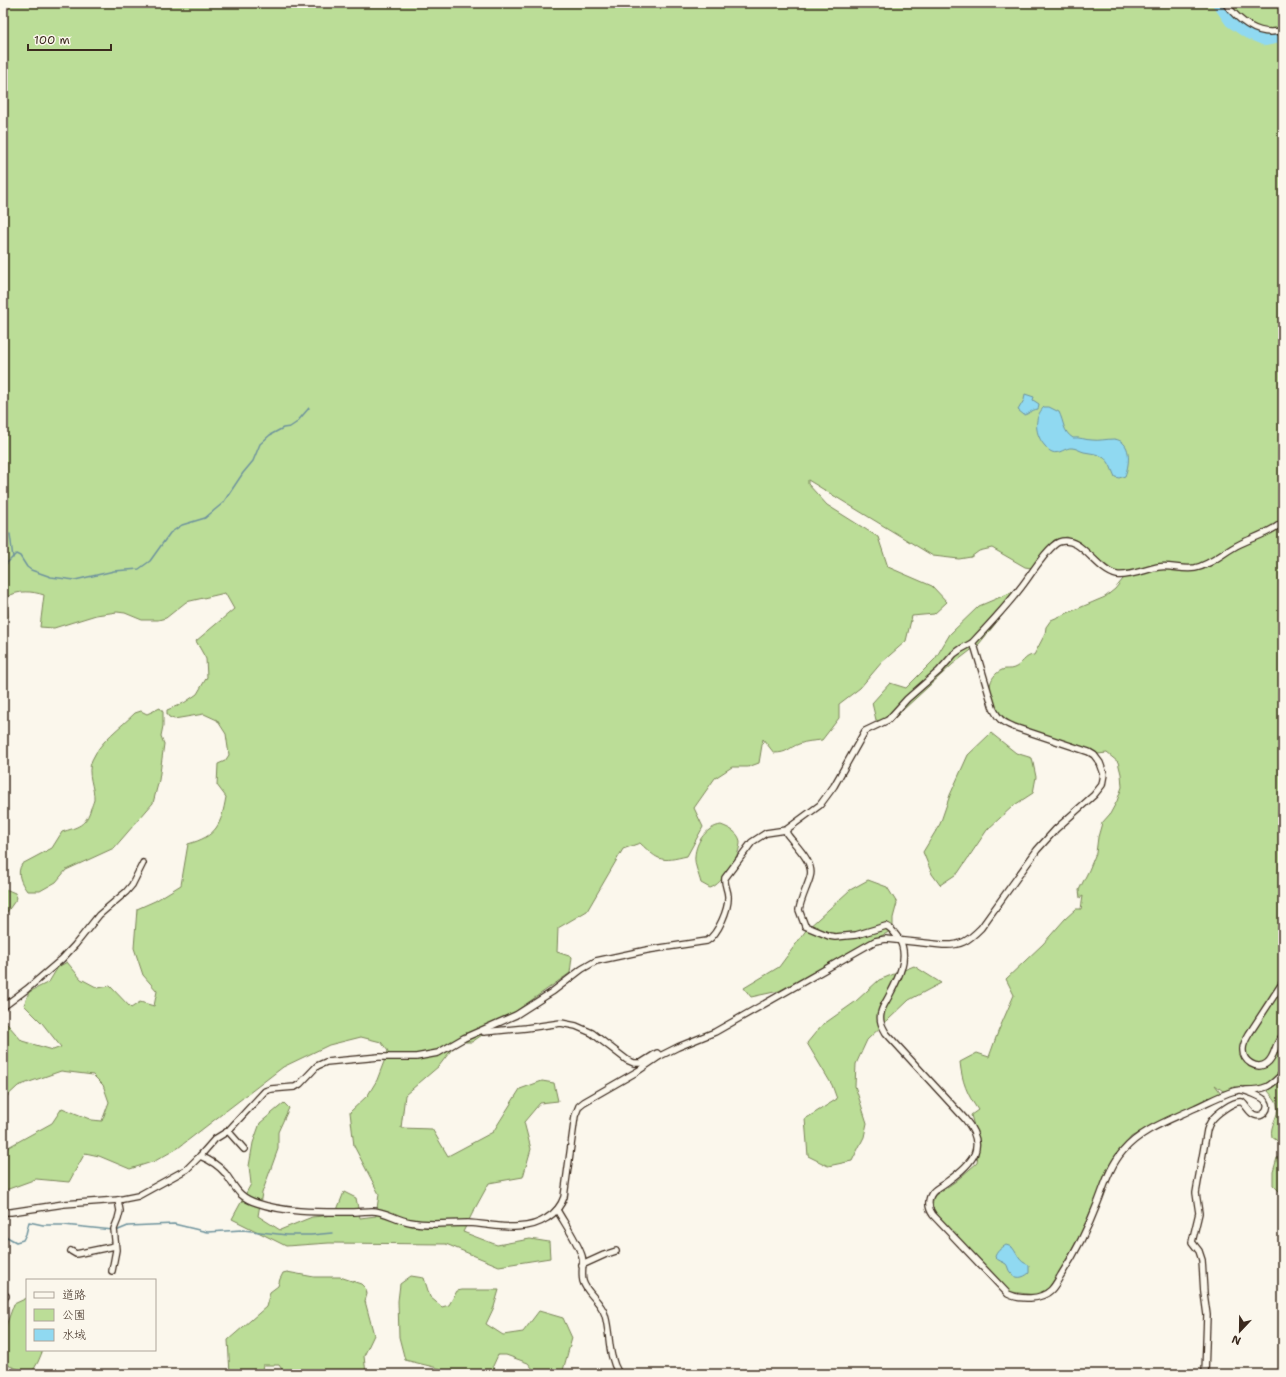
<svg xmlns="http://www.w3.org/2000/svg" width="1286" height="1377" font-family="'Shantell Sans','Klee One',sans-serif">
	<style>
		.green { fill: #bbdd97; stroke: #7b845a }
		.water { fill: #90d9f1; stroke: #6e939d }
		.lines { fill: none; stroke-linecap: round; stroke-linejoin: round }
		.stream { stroke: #6e939d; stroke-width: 1.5 }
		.river { stroke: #90d9f1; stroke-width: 10 }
		.street-casing { stroke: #3b2a1e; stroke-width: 8 }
		.street { stroke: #fbf7ec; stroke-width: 5.5 }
	</style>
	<rect width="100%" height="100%" fill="#fbf7ec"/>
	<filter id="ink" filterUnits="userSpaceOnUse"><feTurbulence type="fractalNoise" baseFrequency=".025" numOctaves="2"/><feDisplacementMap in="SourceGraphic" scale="8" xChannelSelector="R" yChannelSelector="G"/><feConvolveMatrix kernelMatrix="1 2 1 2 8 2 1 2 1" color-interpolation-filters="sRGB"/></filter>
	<g filter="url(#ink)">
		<g class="green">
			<path d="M 3,3 L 1283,3 L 1283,1145 L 1272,1137 C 1269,1124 1280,1117 1277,1105 C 1277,1100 1271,1095 1268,1091 L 1276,1083 L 1258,1087 L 1223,1091 L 1215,1085 L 1221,1093 L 1154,1124 L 1131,1137 L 1115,1156 L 1106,1171 L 1098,1195 L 1080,1235 L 1060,1271 L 1049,1288 L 1041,1293 L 1036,1295 L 1011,1292 L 993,1277 L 940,1219 L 932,1206 L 934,1196 L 956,1181 L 977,1163 L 979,1145 L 971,1115 L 978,1110 C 967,1094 962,1082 960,1062 L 977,1053 L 989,1057 L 998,1032 L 1014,995 L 1006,979 L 1043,944 L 1065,919 L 1076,909 L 1081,909 L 1083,896 L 1080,898 L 1079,890 L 1089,870 L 1096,853 L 1098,837 L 1102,823 L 1110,814 L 1117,801 L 1122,787 L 1121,774 L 1118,762 L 1107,753 L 1098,754 L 1013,725 C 1006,719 999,713 994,705 C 987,693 988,676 1002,670 C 1005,668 1010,670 1014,668 C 1022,665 1025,655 1034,655 L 1045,634 L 1046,627 L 1051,620 L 1105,597 L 1115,589 L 1123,579 L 1084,547 L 1067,537 L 1054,540 L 1031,568 L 1025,567 L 992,548 L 979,551 L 971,557 L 959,559 L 933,556 L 808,480 L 808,484 L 827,505 L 878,537 L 888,567 L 932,586 L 947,602 L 934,614 L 912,616 L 906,641 L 882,662 L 860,688 L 839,704 L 839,718 L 822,740 C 814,741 806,741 799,744 C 788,748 788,753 774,753 L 763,739 L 759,763 L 748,767 L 732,767 L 715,778 L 694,808 L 703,827 L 687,856 C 661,862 660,862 640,843 L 623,849 L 587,911 L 558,928 L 557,952 L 572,957 L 570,973 L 472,1042 L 462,1042 L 452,1049 L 439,1066 L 405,1095 L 401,1128 L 432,1129 L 448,1156 L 493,1132 L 520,1089 L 542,1081 L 554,1083 L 558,1101 L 540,1103 L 524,1122 L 531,1149 L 523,1177 L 489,1183 L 472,1214 L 463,1232 L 497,1245 L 530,1239 L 549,1242 L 550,1258 L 499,1266 L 446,1244 L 329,1243 L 286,1246 L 232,1219 L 251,1184 L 249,1166 L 253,1143 L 260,1123 L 284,1103 L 289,1108 L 278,1132 L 278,1149 L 262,1193 L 258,1216 L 280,1230 L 312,1217 L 335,1215 L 344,1192 L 356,1198 L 360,1218 L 376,1216 L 379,1194 L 354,1146 L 350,1112 L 368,1095 L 377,1080 L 388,1051 L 381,1042 L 361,1037 L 329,1045 L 283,1067 L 178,1148 L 155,1161 L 130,1169 L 99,1156 L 85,1153 L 69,1182 L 36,1179 L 3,1191 L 3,1150 L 52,1123 L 62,1108 L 92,1120 L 102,1121 L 109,1102 L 103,1085 L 93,1075 L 61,1071 L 18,1086 L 3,1100 L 3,1019 L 22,1041 L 53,1050 L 61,1047 L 42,1023 L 24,1005 L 29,992 L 49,982 L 58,967 L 67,962 L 81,979 L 98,988 L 110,986 L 131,1008 L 140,1002 L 154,1006 L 157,991 L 143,975 L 134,948 L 137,909 L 155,901 L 181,885 L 188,844 C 217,836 221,825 226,797 L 217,785 L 218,764 L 225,761 L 229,755 L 226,734 L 217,720 L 204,714 L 174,719 L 169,717 L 167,714 L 167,710 L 184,703 L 197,694 L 207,677 L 206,659 L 196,641 L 234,609 L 225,593 L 186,602 L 166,618 L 158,620 L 142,620 L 125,613 L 117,612 L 96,615 L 54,628 L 40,627 L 44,595 C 32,591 18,590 7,597 L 8,617 L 3,621 Z"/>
			<path d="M 1017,590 L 1008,608 L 979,644 L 953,664 L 892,720 L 882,722 L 876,720 L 872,703 L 890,683 L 906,688 L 935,659 L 950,634 L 979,606 Z"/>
			<path d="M 160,708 L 163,712 L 163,726 L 161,736 L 164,744 L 159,780 L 153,803 L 114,848 L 66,870 L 56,882 L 40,891 L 27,891 C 21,883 16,873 22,864 L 52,848 L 62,832 C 78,827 86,826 91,808 C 92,806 93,803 94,800 C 95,788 86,774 92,760 C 101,740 120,728 135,713 L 141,711 L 147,714 Z"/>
			<path d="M 991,733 L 1016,753 L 1032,758 L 1036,777 L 1033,793 L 1013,806 L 987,830 L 958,873 L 940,885 L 932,874 L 923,852 L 940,824 L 950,795 L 968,755 Z"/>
			<path d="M 721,825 C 729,828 738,832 740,841 C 741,855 722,885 710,888 L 701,883 C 699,875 694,864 695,856 C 696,841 707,827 721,825 Z"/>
			<path d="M 868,880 L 887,887 L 897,903 L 893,918 L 893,930 L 855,949 L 779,991 L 751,997 L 744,988 L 779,967 L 807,929 L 850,890 Z"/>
			<path d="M 3,888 L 15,893 L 17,898 L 7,912 L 3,914 Z"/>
			<path d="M 914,966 L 941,983 L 909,1000 L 867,1040 L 856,1064 L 855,1086 L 867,1123 L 864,1137 L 852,1161 L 828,1166 L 808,1156 L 805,1119 L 837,1099 L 832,1085 L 807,1043 L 821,1026 L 855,1002 L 879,980 Z"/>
			<path d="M 1283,1156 L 1283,1195 L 1273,1185 L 1273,1172 L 1277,1158 Z"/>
			<path d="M 287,1272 L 314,1277 L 340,1277 L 361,1284 L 366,1289 L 367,1294 L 365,1301 L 374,1335 L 364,1356 L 366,1374 L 285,1374 L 279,1365 L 263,1365 L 261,1374 L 230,1374 L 228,1340 L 266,1307 L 270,1292 L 278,1286 L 280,1279 L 283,1273 Z"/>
			<path d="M 411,1276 L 424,1278 L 430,1297 L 442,1307 L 449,1305 L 457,1291 L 462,1290 L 499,1290 L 494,1307 L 486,1324 L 503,1335 L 523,1332 L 539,1311 L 563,1318 L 572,1338 L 562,1374 L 537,1374 L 528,1363 L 506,1355 L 498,1355 L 493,1366 L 498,1374 L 443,1374 L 442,1369 L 405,1360 L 399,1337 L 398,1301 L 400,1284 Z"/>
			<path d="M 27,1298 L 27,1350 L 43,1350 L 38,1362 L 31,1374 L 7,1365 L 4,1331 L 14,1304 Z"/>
		</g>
		<g class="water">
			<path d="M 1025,394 L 1034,397 L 1033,400 L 1039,404 L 1038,409 C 1031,410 1029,414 1024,415 L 1018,410 L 1024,400 Z"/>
			<path d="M 1044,407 L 1049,407 L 1059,412 C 1064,422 1063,432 1073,438 C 1080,437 1085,440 1092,440 C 1099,441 1106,439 1114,439 C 1132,441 1130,463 1125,476 L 1119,478 L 1115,477 C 1113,473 1112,469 1110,465 C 1104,454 1095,454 1084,452 C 1080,451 1076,448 1072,448 C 1066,447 1059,455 1052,452 C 1049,451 1047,448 1045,446 C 1035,435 1033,418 1044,407 Z"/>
			<path d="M 1006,1245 L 1012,1247 C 1019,1256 1018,1261 1029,1265 L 1029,1273 C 1023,1278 1016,1280 1010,1272 C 1008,1270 1008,1266 1006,1264 C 1002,1261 998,1261 995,1257 C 996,1252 1001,1248 1006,1245 Z"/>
		</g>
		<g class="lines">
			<g class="stream">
				<path d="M 10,534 L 13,558"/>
				<path d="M 3,567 L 16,554 L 20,556 L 27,567 L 31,570 L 51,577 L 75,580 L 114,571 L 139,569 L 150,561 L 170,533 L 182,525 L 205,518 L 223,503 L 243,473 L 253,461 L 260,444 L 270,435 L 283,428 L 290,427 L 296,423 L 309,408"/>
				<path d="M 116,1231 L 128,1226 L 174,1224 L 207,1232 L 243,1230 L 287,1235 L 311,1235 L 332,1233"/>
				<path d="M 3,1238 L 7,1237 L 16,1242 L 23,1240 L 26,1234 L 29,1222 L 43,1225 L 64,1225 L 113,1230"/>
			</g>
			<path class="river" d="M 1217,3 L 1230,22 L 1246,33 L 1265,41 L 1283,37"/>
			<g class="street-casing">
				<g id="street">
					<path d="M 1225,3 C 1239,21 1258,38 1283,30"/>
					<path d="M 786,830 L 787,834 C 795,845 815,863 810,877 C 807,888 801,898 799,910 L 805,926 L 829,936 L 835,937 L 856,935 L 886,926 C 892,928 895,934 899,939 C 910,957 898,979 889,996 C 886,1002 882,1007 881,1013 C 879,1021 882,1026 886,1033 L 965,1119 C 988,1147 973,1163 948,1181 C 943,1185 937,1188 933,1192 C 927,1199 928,1208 933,1215 L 1008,1294 C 1020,1300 1041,1300 1051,1290 C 1055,1286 1058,1280 1061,1275 C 1076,1252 1088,1228 1098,1202 C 1105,1184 1110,1166 1123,1151 C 1142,1129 1170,1120 1195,1108 C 1208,1102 1221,1095 1234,1091 C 1236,1091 1238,1090 1240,1090 C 1245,1090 1264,1097 1266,1102 C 1270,1109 1263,1118 1255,1115 C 1249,1113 1247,1106 1242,1102 C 1234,1100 1216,1114 1211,1121 C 1209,1124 1208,1127 1207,1130 L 1196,1193 L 1199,1213 L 1192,1242 L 1199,1251 L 1202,1260 L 1204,1293 L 1207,1315 L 1205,1374"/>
					<path d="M 1283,982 L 1249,1034 C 1246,1039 1243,1044 1243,1049 C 1242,1061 1257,1071 1267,1063 C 1276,1056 1274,1043 1283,1036"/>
					<path d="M 3,1007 L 27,989 L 62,959 L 75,945 L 99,915 L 126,892 L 132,885 L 143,863"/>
					<path d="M 484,1032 L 526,1028 L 561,1023 L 576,1026 L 592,1033 L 627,1060 L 634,1063 L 641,1063 L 657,1053 L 660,1056"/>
					<path d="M 1246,1090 C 1265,1090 1270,1087 1283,1073"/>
					<path d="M 228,1131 L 244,1149"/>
					<path d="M 200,1156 C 210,1160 218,1165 225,1173 C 236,1188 238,1197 257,1203 C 286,1213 321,1212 351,1212 C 358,1212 365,1211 372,1211 C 385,1211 397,1220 410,1222 C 429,1226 448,1223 467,1223 C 494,1224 523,1234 547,1218 C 555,1213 561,1206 564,1197 L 575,1116 L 579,1106 L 584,1102 L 638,1071 L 660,1056 L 678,1047 L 715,1032 L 875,941 L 886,939 L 943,945 C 961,946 968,941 981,928 L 1037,850 L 1056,829 L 1094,795 L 1102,785 L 1104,774 L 1100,763 L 1094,755 L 1089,752 L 1014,727 C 1002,722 999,720 993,708 L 975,648 L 972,643"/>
					<path d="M 557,1210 C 565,1224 577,1241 582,1256 C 584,1264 581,1273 583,1281 C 586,1293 601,1301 605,1315 C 611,1336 607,1354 619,1374"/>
					<path d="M 3,1212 L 11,1212 L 64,1204 L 118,1200 L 138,1196 L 187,1169 L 200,1156 L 215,1139 L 228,1131 L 265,1091 L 271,1089 L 295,1087 L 300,1084 L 317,1066 L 326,1062 L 379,1057 L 416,1057 L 438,1053 L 464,1038 L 516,1015 L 552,992 L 582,969 L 596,961 L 647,950 L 707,941 C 718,934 729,909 728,896 C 728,890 724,885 725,878 L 752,842 L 766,833 L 786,830 L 820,805 L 834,786 L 865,731 L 888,720 L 907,699 L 939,671 L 954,654 L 961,649 L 972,643 C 989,625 1007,606 1022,586 C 1030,576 1048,546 1059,542 C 1081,534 1096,571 1117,575 C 1127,577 1147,569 1158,567 C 1170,565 1182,570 1195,568 C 1211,565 1225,551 1240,544 C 1255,537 1270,533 1283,522"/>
					<path d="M 71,1251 L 76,1254 L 115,1246"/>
					<path d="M 582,1265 L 604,1255 L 616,1251"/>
					<path d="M 112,1271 L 116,1250 L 114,1229 L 118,1219 L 120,1211 L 118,1200"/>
					<path d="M 3,1296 L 6,1296"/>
				</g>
			</g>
			<use href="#street" class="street"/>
		</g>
	</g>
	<rect width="1286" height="1377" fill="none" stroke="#fbf7ec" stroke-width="16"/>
	<rect x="8" y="8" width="1270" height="1361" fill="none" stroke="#3b2a1e" stroke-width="1.5" filter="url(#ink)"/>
	<rect x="26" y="1279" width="130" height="72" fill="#fbf7ec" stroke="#aea59a"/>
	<rect x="34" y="1292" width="20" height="6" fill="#fbf7ec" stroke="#aea59a"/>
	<text x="62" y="1299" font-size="12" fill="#3b2a1e">道路</text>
	<rect x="34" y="1309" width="20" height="12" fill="#bbdd97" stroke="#aea59a"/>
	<text x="62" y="1319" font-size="12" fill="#3b2a1e">公園</text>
	<rect x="34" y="1329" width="20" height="12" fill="#90d9f1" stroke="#aea59a"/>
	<text x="62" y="1339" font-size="12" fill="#3b2a1e">水域</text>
	<g transform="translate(1240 1331) rotate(202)" stroke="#fbf7ec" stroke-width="3" paint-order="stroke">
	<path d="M0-3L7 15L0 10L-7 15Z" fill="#3b2a1e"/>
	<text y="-6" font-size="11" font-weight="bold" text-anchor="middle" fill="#3b2a1e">N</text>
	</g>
	<path d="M28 44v6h83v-6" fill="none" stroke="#3b2a1e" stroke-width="2"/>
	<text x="34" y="44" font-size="12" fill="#3b2a1e" stroke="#fbf7ec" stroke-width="3" paint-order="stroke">100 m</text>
</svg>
